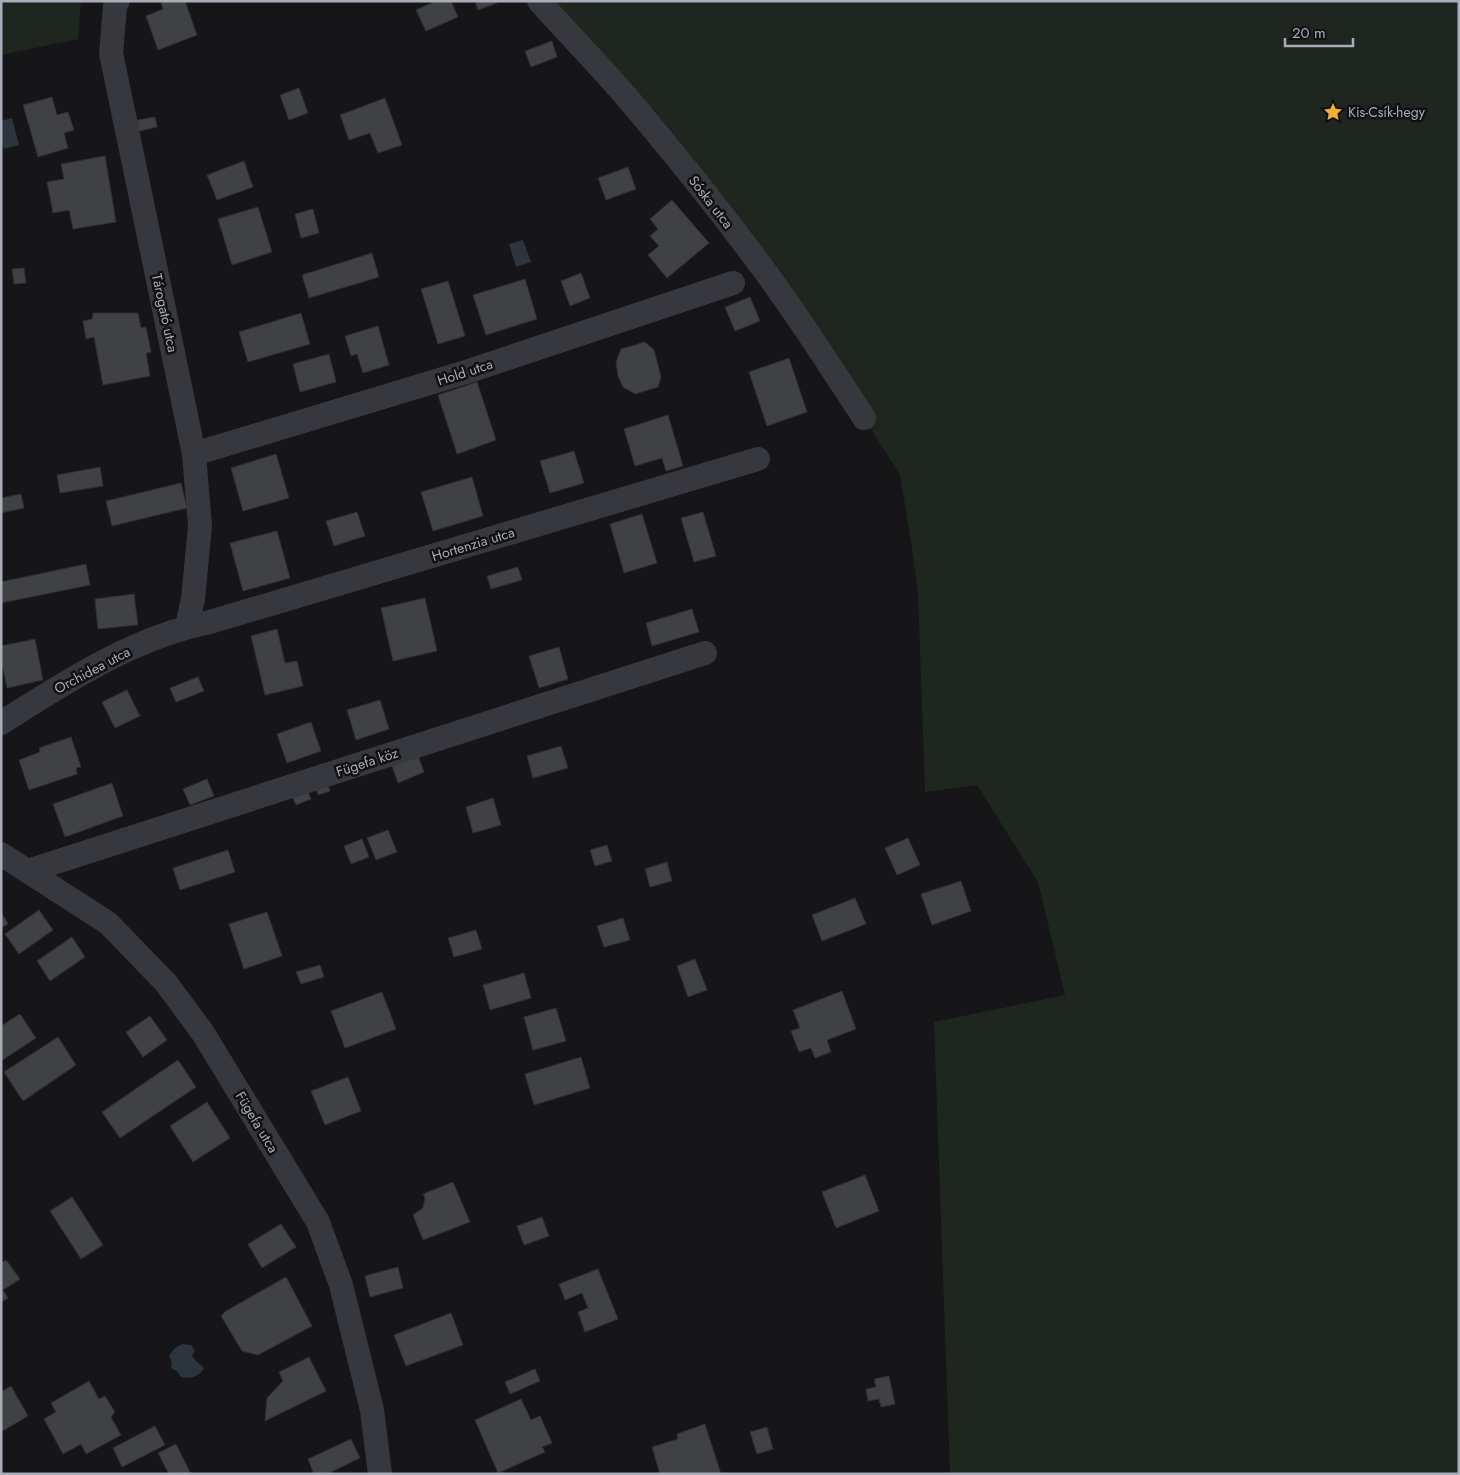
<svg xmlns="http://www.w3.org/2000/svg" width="1460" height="1475" font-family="Jost,sans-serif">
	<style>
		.green { fill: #1e261f }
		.water { fill: #2c353c }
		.building { fill: #404145; stroke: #303034 }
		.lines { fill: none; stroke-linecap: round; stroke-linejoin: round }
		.minor { stroke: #37383d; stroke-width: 24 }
		.labels { text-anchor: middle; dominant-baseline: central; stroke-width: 5; stroke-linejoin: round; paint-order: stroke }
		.poi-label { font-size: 14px; fill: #a8adb8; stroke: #111113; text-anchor: start }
		.street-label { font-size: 14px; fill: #a8adb8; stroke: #111113 }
	</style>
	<rect width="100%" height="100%" fill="#161618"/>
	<g class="green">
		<path d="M 1,1 L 81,1 L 78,39 L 1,55 Z"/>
		<path d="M 551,1 L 1459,1 L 1459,1474 L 950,1474 L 934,1022 L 1065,995 L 1038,882 L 977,785 L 925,792 L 918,593 L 911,541 L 900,475 L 864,418 Z"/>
	</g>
	<g class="water">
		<path d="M 12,118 L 19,145 L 4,149 L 1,138 L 1,121 Z"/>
		<path d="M 523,240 L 531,262 L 516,267 L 509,244 Z"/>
		<path d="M 182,1344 L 191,1345 L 195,1351 L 192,1356 L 196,1361 L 204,1368 C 199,1377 191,1379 181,1377 L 177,1371 L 171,1368 L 172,1362 L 169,1356 L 174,1349 Z"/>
	</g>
	<g class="building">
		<path d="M 165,1 L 185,1 L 197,35 L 158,50 L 146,16 L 163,9 L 161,3 Z"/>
		<path d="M 436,1 L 451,1 L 458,17 L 426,31 L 416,10 Z"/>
		<path d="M 475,1 L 496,1 L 497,3 L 478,10 Z"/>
		<path d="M 552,41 L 557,57 L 531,67 L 525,51 Z"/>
		<path d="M 299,88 L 308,113 L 289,120 L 280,95 Z"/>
		<path d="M 52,97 L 57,115 L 68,112 L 74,130 L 64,133 L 68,148 L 38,157 L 23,105 Z"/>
		<path d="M 385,98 L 402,145 L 378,153 L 370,133 L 349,140 L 340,115 Z"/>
		<path d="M 155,117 L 157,127 L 135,132 L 133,121 Z"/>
		<path d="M 105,156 L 116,222 L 73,229 L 69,210 L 53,213 L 47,182 L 64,179 L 61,164 Z"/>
		<path d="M 244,161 L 253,187 L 217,200 L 207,175 Z"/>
		<path d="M 628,167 L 636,189 L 606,200 L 598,178 Z"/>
		<path d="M 672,200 L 709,243 L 667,278 L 648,255 L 659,246 L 650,236 L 658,229 L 650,219 Z"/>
		<path d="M 258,207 L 272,252 L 232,265 L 218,219 Z"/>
		<path d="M 313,209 L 319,233 L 301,238 L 295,214 Z"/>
		<path d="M 372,253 L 379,277 L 309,298 L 302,275 Z"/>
		<path d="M 24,268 L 26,283 L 14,284 L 12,269 Z"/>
		<path d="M 581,273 L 590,298 L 570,306 L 561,281 Z"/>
		<path d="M 525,279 L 537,319 L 486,335 L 473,295 Z"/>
		<path d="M 448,281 L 465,336 L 438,344 L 421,289 Z"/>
		<path d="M 750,297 L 760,321 L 735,331 L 725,307 Z"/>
		<path d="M 93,313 L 138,313 L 141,328 L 146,327 L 151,352 L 146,353 L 150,376 L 103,385 L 94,337 L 86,339 L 83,321 L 92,319 Z"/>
		<path d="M 301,313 L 310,344 L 248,362 L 239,332 Z"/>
		<path d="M 378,326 L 389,365 L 363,373 L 357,354 L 351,356 L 345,336 Z"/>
		<path d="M 645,342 L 654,350 L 661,377 L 658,387 L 635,394 L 623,387 L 618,376 L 616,362 L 621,349 Z"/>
		<path d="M 329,354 L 336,382 L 300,392 L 293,364 Z"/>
		<path d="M 789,358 L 807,412 L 767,426 L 749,372 Z"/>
		<path d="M 477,382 L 496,440 L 457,454 L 438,395 Z"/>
		<path d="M 668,415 L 683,466 L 666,471 L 662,458 L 635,466 L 624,429 Z"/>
		<path d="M 574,451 L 584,483 L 550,493 L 540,461 Z"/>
		<path d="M 276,454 L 289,498 L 243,511 L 231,468 Z"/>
		<path d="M 100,467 L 103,486 L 60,493 L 57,475 Z"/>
		<path d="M 472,477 L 483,516 L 433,531 L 421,492 Z"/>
		<path d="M 181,483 L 187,508 L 112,526 L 106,501 Z"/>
		<path d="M 21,494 L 24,508 L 1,513 L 1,498 Z"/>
		<path d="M 357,512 L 365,536 L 334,546 L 326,521 Z"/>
		<path d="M 703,512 L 716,556 L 694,562 L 681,518 Z"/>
		<path d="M 642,514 L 657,563 L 624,573 L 610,524 Z"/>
		<path d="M 277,531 L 290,578 L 243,591 L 230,543 Z"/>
		<path d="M 86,564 L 90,585 L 1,603 L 1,582 Z"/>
		<path d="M 518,567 L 522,580 L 491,589 L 487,576 Z"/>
		<path d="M 134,594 L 138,625 L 98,629 L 95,599 Z"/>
		<path d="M 425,598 L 437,651 L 393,661 L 381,608 Z"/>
		<path d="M 692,609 L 699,632 L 652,646 L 646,623 Z"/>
		<path d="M 277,629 L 285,663 L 297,661 L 303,686 L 265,695 L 251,636 Z"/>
		<path d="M 35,639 L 43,680 L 7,688 L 1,659 L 1,646 Z"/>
		<path d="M 559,647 L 568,679 L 539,688 L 529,656 Z"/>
		<path d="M 198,677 L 204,691 L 176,702 L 170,688 Z"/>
		<path d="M 127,690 L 140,716 L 115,728 L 102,702 Z"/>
		<path d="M 380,700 L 389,729 L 356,740 L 347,710 Z"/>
		<path d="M 311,722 L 321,751 L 287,763 L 277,734 Z"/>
		<path d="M 71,737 L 81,767 L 76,768 L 77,774 L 29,790 L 19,760 L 40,752 L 39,748 Z"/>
		<path d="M 561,746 L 568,768 L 533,778 L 527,756 Z"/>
		<path d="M 417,753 L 424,772 L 398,783 L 391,763 Z"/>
		<path d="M 207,779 L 214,796 L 190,805 L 183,789 Z"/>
		<path d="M 327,782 L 330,791 L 318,795 L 315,786 Z"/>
		<path d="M 112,783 L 123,816 L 65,837 L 53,804 Z"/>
		<path d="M 306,787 L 311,799 L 296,805 L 291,793 Z"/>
		<path d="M 493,798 L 501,825 L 473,833 L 466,807 Z"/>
		<path d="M 388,830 L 397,852 L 376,860 L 367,838 Z"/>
		<path d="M 908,838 L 920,865 L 897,875 L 885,848 Z"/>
		<path d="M 362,839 L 369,857 L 351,864 L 344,846 Z"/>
		<path d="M 607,845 L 612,861 L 595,866 L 590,850 Z"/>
		<path d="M 228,850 L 235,872 L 180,890 L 173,868 Z"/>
		<path d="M 667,862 L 672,881 L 650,887 L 645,869 Z"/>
		<path d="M 961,881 L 971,911 L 932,925 L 921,894 Z"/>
		<path d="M 855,898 L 866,924 L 822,941 L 812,915 Z"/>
		<path d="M 39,910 L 53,930 L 19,954 L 5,934 Z"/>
		<path d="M 1,912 L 8,924 L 1,928 Z"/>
		<path d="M 267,912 L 282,956 L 244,969 L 229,924 Z"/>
		<path d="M 623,918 L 630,940 L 604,947 L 597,926 Z"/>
		<path d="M 476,930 L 482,949 L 454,957 L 448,938 Z"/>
		<path d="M 72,937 L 85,957 L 50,981 L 37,961 Z"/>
		<path d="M 695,959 L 707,990 L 688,997 L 677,966 Z"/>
		<path d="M 320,965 L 324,977 L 301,984 L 296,972 Z"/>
		<path d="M 524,973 L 531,998 L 490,1010 L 483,985 Z"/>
		<path d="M 842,991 L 856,1029 L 827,1040 L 831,1052 L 815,1058 L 811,1048 L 799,1052 L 791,1031 L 800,1028 L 793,1010 Z"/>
		<path d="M 382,992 L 396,1029 L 345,1048 L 331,1011 Z"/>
		<path d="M 556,1008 L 566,1041 L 533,1050 L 524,1017 Z"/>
		<path d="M 20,1014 L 36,1038 L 1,1061 L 1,1026 Z"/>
		<path d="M 150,1016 L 167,1040 L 143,1057 L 126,1032 Z"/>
		<path d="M 58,1037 L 76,1065 L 23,1101 L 4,1072 Z"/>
		<path d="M 581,1057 L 590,1088 L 534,1105 L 525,1074 Z"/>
		<path d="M 178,1060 L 196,1087 L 120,1138 L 102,1112 Z"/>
		<path d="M 348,1077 L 361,1111 L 325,1125 L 311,1091 Z"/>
		<path d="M 207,1102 L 230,1138 L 193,1162 L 170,1126 Z"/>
		<path d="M 865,1175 L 879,1211 L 836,1228 L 822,1192 Z"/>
		<path d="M 453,1182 L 470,1222 L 423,1240 L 413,1215 L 423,1208 L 425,1198 L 423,1194 Z"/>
		<path d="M 72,1197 L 103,1245 L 81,1259 L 50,1211 Z"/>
		<path d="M 542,1217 L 549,1236 L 524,1245 L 517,1226 Z"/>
		<path d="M 281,1224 L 296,1247 L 262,1268 L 248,1244 Z"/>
		<path d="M 6,1260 L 20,1279 L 3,1290 L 8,1298 L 1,1302 L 1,1263 Z"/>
		<path d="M 398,1267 L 403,1288 L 370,1297 L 365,1276 Z"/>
		<path d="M 598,1269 L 618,1319 L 585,1332 L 578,1312 L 588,1308 L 582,1293 L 565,1300 L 559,1284 Z"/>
		<path d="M 286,1277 L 312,1326 L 258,1355 L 242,1351 L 221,1316 L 226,1311 Z"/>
		<path d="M 451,1313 L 463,1345 L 406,1366 L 394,1335 Z"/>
		<path d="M 309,1357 L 326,1391 L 265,1421 L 267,1398 L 283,1381 L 279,1372 Z"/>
		<path d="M 535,1369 L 540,1381 L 510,1394 L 505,1382 Z"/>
		<path d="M 889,1376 L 895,1404 L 881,1407 L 879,1399 L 868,1401 L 866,1389 L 876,1387 L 874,1379 Z"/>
		<path d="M 89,1381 L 99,1399 L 105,1396 L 115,1412 L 111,1417 L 121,1435 L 86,1454 L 81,1444 L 63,1454 L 44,1419 L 56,1412 L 51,1403 Z"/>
		<path d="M 11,1386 L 28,1416 L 1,1432 L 1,1392 Z"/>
		<path d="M 521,1399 L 531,1420 L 540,1416 L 552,1443 L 542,1447 L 545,1452 L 498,1473 L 475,1420 Z"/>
		<path d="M 705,1424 L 721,1474 L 660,1474 L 652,1447 L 678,1439 L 677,1434 Z"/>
		<path d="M 155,1426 L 165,1445 L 122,1467 L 113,1448 Z"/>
		<path d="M 767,1427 L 773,1449 L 757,1454 L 750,1432 Z"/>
		<path d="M 351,1439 L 360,1458 L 327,1474 L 314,1474 L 308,1459 Z"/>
		<path d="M 176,1444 L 191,1474 L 169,1474 L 158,1453 Z"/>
	</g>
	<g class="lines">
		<g class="minor">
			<path d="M 118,1 L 115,6 L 111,53 L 194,454 L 200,526 L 193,599 L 187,626"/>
			<path d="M 539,1 C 574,40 612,78 645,119 C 687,169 728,221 767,274 C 801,320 832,369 864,418"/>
			<path d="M 194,454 L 466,372 L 733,283"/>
			<path d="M 1,723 C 66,682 134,637 210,622 L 758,459"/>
			<path d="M 1,854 L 108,923 L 166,983 L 203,1033 L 318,1222 L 341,1285 L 372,1410 L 380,1474"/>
			<path d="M 28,871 L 705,653"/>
		</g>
	</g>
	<defs>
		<g id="sight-bare" transform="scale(1.5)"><path d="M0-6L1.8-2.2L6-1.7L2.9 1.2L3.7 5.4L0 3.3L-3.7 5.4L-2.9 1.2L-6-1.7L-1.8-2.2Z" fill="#f2b134" stroke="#111113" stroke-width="2.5" paint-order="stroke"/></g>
	</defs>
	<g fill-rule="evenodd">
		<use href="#sight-bare" x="1333" y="112"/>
	</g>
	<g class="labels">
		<g class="poi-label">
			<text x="1348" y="112">Kis-Csík-hegy</text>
		</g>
		<g class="street-label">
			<text transform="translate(711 202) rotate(52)">Sóska utca</text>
			<text transform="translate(165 313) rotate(78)">Tárogató utca</text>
			<text transform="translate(465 372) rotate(-18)">Hold utca</text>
			<text transform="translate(473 544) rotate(-17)">Hortenzia utca</text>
			<text transform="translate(92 670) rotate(-28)">Orchidea utca</text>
			<text transform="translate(367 762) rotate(-18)">Fügefa köz</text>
			<text transform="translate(257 1122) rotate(59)">Fügefa utca</text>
		</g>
	</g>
	<rect width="1460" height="1475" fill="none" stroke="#a8adb8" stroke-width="5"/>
	<path d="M1285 38v8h68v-8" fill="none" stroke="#a8adb8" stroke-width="2.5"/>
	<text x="1292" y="38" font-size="15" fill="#a8adb8" stroke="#111113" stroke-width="4" paint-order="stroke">20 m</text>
</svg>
